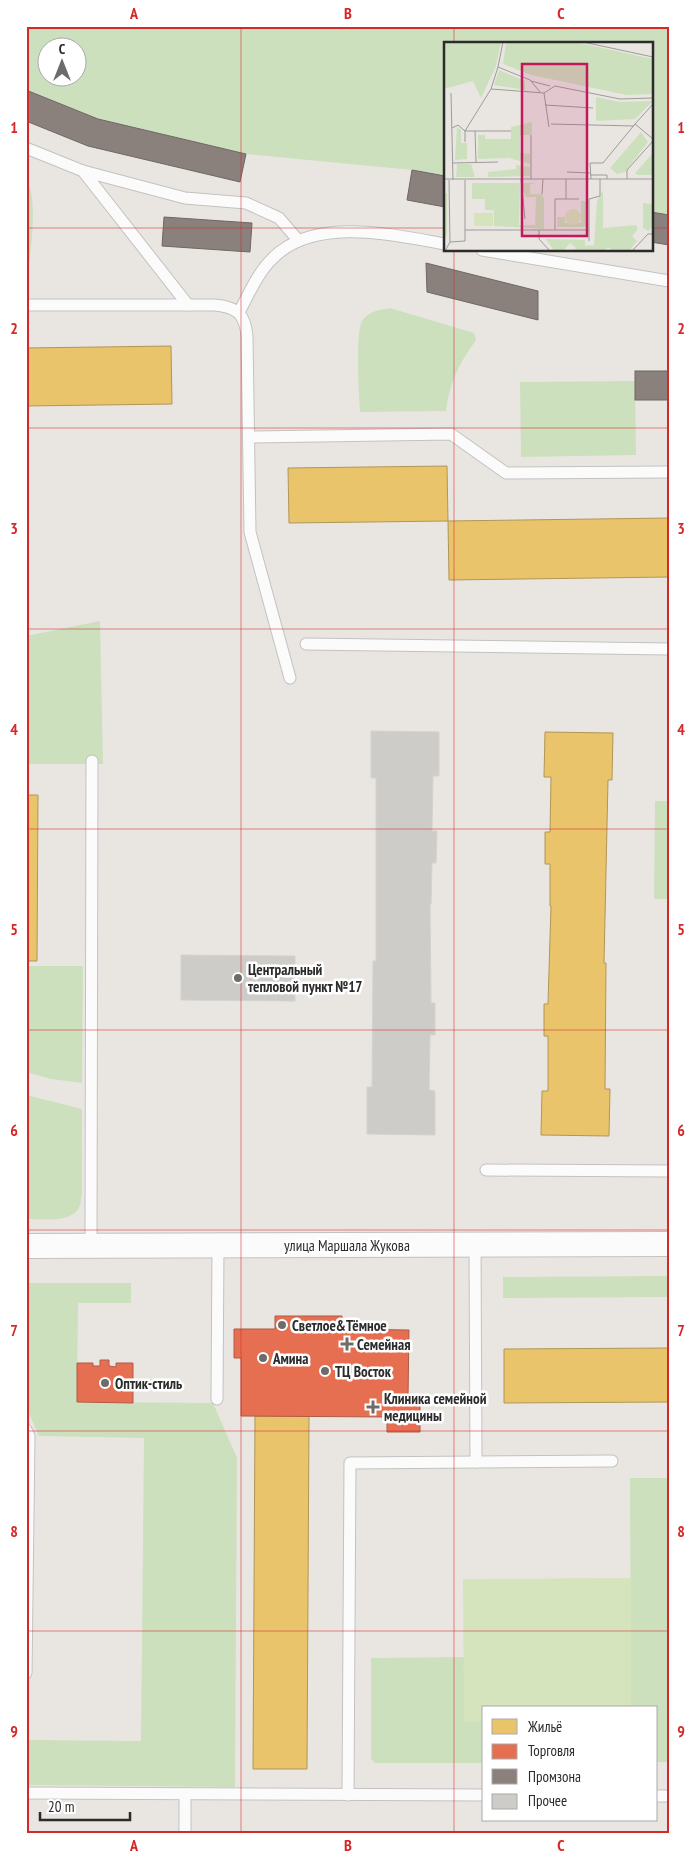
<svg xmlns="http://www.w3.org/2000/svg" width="695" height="1859" font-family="'PT Sans Narrow',sans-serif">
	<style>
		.green { fill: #cce0be; fill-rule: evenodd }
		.pitch { fill: #d5e4bd }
		.homes { fill: #e9c46a; stroke: #b09657 }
		.shops { fill: #e76f51; stroke: #af5b46 }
		.industry { fill: #8a817c; stroke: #6e6764 }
		.building { fill: #ceccc9; stroke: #d4d2ce }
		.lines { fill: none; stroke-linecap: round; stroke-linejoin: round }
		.lane-casing { stroke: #c3c2c1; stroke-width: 13 }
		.street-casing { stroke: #c3c2c1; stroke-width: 26 }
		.lane { stroke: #fcfbfb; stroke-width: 11 }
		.street { stroke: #fcfbfb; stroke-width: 24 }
		.grid { fill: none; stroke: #d62828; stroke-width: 1; stroke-opacity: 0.55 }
		.poi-dot { fill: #6e6c6b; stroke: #fff; stroke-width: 2 }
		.labels { text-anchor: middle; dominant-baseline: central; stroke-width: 5; stroke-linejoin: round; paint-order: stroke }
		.poi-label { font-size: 15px; font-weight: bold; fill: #2b2b2b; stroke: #fff; text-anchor: start }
		.street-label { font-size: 15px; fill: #2b2b2b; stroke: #fff }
		.inset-road { fill: none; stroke: #9d9b99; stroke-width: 1 }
		.view { fill: #c2185b; fill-opacity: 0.15; stroke: #c2185b; stroke-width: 2.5 }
		.inset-edge { fill: none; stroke: #2b2b2b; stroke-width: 2.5 }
		.neatline { fill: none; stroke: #d62828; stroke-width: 2 }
		.grid-label { font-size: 16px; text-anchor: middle; font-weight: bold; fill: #d62828 }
	</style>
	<rect width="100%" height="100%" fill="#e9e6e2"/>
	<g class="green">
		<path d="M 26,26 L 669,26 L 669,215 L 651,212 L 651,44 L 445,44 L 445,176 L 412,170 L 246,154 L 98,119 L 26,90 ZM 48,48 L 78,48 L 78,78 L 48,78 Z"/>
		<path d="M 26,179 C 39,198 30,252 28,276 L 26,276 Z"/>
		<path d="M 390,308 L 474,333 L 476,340 C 459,364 450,381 446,411 L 360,412 C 359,393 355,336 362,321 C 368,311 380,310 390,308 Z"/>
		<path d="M 635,381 L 636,455 L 521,457 L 520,382 Z"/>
		<path d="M 100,621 L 103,764 L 26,764 L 26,636 Z"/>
		<path d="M 655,801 L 669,801 L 669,899 L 654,899 Z"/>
		<path d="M 26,966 L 83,966 L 82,1083 L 51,1079 L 26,1072 Z"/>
		<path d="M 26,1095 L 82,1109 L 82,1193 C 81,1197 81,1202 80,1205 C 74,1224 42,1219 26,1219 Z"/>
		<path d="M 669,1276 L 669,1297 L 503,1298 L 503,1277 Z"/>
		<path d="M 26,1283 L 131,1283 L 131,1303 L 78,1303 L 77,1402 L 213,1403 L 237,1458 L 235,1787 L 26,1785 L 26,1740 L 141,1741 L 144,1438 L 39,1436 L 26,1407 Z"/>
		<path d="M 630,1478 L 669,1478 L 669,1762 L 656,1762 L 656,1708 L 631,1708 Z"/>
		<path d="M 464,1657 L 464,1721 L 484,1721 L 484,1763 L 375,1763 L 371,1759 L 371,1658 Z"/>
	</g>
	<path class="pitch" d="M 631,1578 L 631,1708 L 484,1708 L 484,1721 L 464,1722 L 463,1579 Z"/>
	<g class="homes">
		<path d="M 171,346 L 172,404 L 26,406 L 26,348 Z"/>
		<path d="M 447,466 L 448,521 L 289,523 L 288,468 Z"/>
		<path d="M 669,518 L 669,577 L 449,580 L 448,521 Z"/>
		<path d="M 545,732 L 613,733 L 612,780 L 608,780 L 604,963 L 606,963 L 605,1089 L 610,1089 L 609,1136 L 541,1135 L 542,1091 L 548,1091 L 548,1036 L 544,1036 L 544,1004 L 548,1004 L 551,906 L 550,906 L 550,864 L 545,864 L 545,832 L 550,832 L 551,777 L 544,777 Z"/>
		<path d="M 26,795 L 38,795 L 37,961 L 26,961 Z"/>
		<path d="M 669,1348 L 669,1402 L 504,1403 L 504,1349 Z"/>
		<path d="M 255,1416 L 309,1416 L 307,1769 L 253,1769 Z"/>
	</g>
	<g class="shops">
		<path d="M 275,1316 L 342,1316 L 342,1329 L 409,1330 L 408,1398 L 420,1398 L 420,1432 L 387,1432 L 387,1417 L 241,1416 L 241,1358 L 234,1358 L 234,1329 L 275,1329 Z"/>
		<path d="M 100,1360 L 109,1360 L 109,1366 L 116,1367 L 116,1363 L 133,1363 L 133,1403 L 77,1402 L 77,1363 L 93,1363 L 93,1366 L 100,1366 Z"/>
	</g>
	<g class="industry">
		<path d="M 26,90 L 98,119 L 246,154 L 240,182 L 88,146 L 26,121 Z"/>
		<path d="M 412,170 L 445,176 L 445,207 L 407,200 Z"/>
		<path d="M 651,212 L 669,215 L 669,245 L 651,242 Z"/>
		<path d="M 164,217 L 252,223 L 250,252 L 162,246 Z"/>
		<path d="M 426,263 L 538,291 L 538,320 L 427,292 Z"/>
		<rect x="635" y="371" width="34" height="29"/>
	</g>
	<g class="building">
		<path d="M 371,731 L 439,732 L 439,776 L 433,776 L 432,831 L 437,831 L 436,863 L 432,863 L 431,904 L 430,904 L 431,1003 L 435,1003 L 435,1035 L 430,1035 L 429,1090 L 435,1091 L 435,1135 L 367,1134 L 367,1087 L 372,1087 L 373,961 L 376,961 L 376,778 L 371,778 Z"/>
		<path d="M 181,955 L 295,956 L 295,1001 L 181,1000 Z"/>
	</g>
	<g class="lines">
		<g class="lane-casing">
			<g id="lane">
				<path d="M 26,148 L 83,171 L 188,305"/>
				<path d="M 83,171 L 185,198 L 246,203 L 279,218 L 298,240"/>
				<path d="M 482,250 L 669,281"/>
				<path d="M 26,305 L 215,305 C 237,307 245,314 247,336 L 250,532 L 290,678"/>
				<path d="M 239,312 C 249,294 258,272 273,258 C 315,216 394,235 445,244"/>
				<path d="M 249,437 L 451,434 L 506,473 L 669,472"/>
				<path d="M 306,644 L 669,649"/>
				<path d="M 486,1170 L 669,1171"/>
				<path d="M 475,1244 L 476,1462"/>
				<path d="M 91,1245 L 92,761"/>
				<path d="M 217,1399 L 218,1245"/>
				<path d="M 26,1430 L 29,1436 L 26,1673"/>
				<path d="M 26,1793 L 484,1795"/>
				<path d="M 348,1795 L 350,1463 L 612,1461"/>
				<path d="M 656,1796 L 669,1796"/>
				<path d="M 185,1833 L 185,1794"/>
			</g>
		</g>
		<g class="street-casing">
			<path id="street" d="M 26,1246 L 669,1244"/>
		</g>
		<use href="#lane" class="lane"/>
		<use href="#street" class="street"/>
	</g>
	<path class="grid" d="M 241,26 L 241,1833M 454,26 L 454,44M 26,228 L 445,228M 651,228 L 669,228M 454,250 L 454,1833M 26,428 L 669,428M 26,629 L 669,629M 26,829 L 669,829M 26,1030 L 669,1030M 26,1230 L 669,1230M 26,1431 L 669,1431M 26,1631 L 669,1631"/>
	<g class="poi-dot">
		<circle cx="238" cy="978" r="5"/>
		<circle cx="282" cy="1325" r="5"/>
		<path d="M344.5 1336.5h5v5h5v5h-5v5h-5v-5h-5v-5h5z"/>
		<circle cx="263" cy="1358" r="5"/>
		<circle cx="325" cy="1371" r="5"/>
		<circle cx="105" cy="1383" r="5"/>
		<path d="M370.5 1399.5h5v5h5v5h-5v5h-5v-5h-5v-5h5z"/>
	</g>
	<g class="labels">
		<g class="poi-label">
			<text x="248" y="969">Центральный<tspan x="248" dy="17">тепловой пункт №17</tspan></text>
			<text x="292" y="1325">Светлое&amp;Тёмное</text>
			<text x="357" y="1344">Семейная</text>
			<text x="273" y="1358">Амина</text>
			<text x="335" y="1371">ТЦ Восток</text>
			<text x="115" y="1383">Оптик-стиль</text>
			<text x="384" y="1398">Клиника семейной<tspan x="384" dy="17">медицины</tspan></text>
		</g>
		<g class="street-label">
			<text x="347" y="1245">улица Маршала Жукова</text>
		</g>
	</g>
	<g transform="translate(444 42)">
		<rect width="209" height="209" fill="#e9e6e2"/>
		<path d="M 0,0 L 57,0 L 52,24 L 37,56 L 29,39 L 0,47 ZM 62,0 L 131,0 L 209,17 L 209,52 L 183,53 L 87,33 L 59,22 ZM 55,28 L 81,39 L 81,48 L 50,43 ZM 152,55 L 176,60 L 209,59 L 191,77 L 152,79 ZM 88,80 L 88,93 L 76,93 L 76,111 L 86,112 L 86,122 L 65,116 L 34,117 L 34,93 L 41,93 L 41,97 L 67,97 L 67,85 ZM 13,85 L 17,88 L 17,101 L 23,101 L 23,117 L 11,118 ZM 197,90 L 204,100 L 181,130 L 173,132 L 166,126 ZM 209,111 L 209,133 L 193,133 L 191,131 ZM 13,122 L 27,122 L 31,135 L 12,135 ZM 72,123 L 86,125 L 86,134 L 44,135 L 44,130 L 72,127 ZM 28,141 L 76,141 L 75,183 L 91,183 L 92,155 L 82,155 L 78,147 L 78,141 L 91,141 L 86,143 L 86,152 L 98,152 L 100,157 L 100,187 L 50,184 L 50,168 L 41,168 L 41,157 L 28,157 ZM 159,148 L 159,186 L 192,183 L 194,187 L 188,194 L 193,199 L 185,209 L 169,209 L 164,205 L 160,209 L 130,209 L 132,206 L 126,201 L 119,209 L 110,209 L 102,197 L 141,198 L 141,204 L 150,203 L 153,159 ZM 0,151 L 3,151 L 3,192 L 0,200 ZM 137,159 L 143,159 L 143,185 L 113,185 L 113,175 L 121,175 L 121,181 L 137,181 ZM 199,161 L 208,162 L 208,186 L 204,189 L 199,186 Z" fill="#cce0be"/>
		<path d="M121 175a8 8 0 1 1 16 0a8 8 0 1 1-16 0ZM 30,171 L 49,171 L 49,184 L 30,184 Z" fill="#d5e4bd"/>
		<path class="inset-road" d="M 59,0 L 54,25 L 86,38 L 96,50M 139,0 L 209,15M 87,39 L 106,44M 47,47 L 100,51 L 105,85M 7,51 L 9,138M 100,51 L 111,44 L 176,57 L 209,56M 209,62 L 191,82 L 209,97M 101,63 L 149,66M 107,82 L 190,84M 8,86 L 14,83 L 21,89 L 31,89M 21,100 L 21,89 L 47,47 L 54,25M 32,120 L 31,89 L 67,89M 9,121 L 54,120M 123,130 L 146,131M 146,133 L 163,133 L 163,137M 0,137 L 209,137M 77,137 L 81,177M 87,137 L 87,93M 122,137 L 122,157M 147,137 L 146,121 L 159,121 L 191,82M 183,137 L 183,128 L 209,99M 98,152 L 99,137M 21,188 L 145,188M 95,188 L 95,197 L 106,209M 111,188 L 111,157 L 135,157M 145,199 L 145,157 L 156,154 L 156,137M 6,200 L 21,199 L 21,138M 1,209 L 6,200 L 5,138M 188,209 L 204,192 L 209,192"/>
		<path class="view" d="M 78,22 L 143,22 L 143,194 L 78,194 Z"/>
		<rect width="209" height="209" class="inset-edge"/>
	</g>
	<rect width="695" height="1859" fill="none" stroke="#ffffff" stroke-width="55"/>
	<rect x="482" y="1706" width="175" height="115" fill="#ffffff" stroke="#aaaaaa"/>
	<rect x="492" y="1719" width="25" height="15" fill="#e9c46a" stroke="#aaaaaa"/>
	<text x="528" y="1732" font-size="15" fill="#2b2b2b">Жильё</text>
	<rect x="492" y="1744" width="25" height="15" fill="#e76f51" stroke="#aaaaaa"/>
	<text x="528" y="1756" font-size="15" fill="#2b2b2b">Торговля</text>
	<rect x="492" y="1769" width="25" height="15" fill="#8a817c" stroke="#aaaaaa"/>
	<text x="528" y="1782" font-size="15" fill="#2b2b2b">Промзона</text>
	<rect x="492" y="1794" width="25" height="15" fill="#ceccc9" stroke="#aaaaaa"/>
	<text x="528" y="1806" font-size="15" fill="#2b2b2b">Прочее</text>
	<g transform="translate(62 62)"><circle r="24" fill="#ffffff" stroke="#aaaaaa"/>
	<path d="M0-4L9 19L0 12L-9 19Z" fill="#6e6c6b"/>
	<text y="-8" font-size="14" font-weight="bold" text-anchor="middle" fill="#2b2b2b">С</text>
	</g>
	<path d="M40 1812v8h90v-8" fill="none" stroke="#2b2b2b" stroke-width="2.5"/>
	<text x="48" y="1812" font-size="15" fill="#2b2b2b" stroke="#ffffff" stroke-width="4" paint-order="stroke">20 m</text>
	<rect x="28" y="28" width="640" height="1804" class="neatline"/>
	<g class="grid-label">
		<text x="134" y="19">A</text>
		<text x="348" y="19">B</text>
		<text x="561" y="19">C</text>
		<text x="14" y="133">1</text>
		<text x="681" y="133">1</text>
		<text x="14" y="334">2</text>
		<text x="681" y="334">2</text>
		<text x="14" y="534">3</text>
		<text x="681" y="534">3</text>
		<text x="14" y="735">4</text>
		<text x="681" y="735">4</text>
		<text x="14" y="935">5</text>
		<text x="681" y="935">5</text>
		<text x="14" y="1136">6</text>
		<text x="681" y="1136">6</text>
		<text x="14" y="1336">7</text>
		<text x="681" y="1336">7</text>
		<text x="14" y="1537">8</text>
		<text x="681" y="1537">8</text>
		<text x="14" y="1737">9</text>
		<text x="681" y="1737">9</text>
		<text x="134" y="1851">A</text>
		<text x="348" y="1851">B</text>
		<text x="561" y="1851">C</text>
	</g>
</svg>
